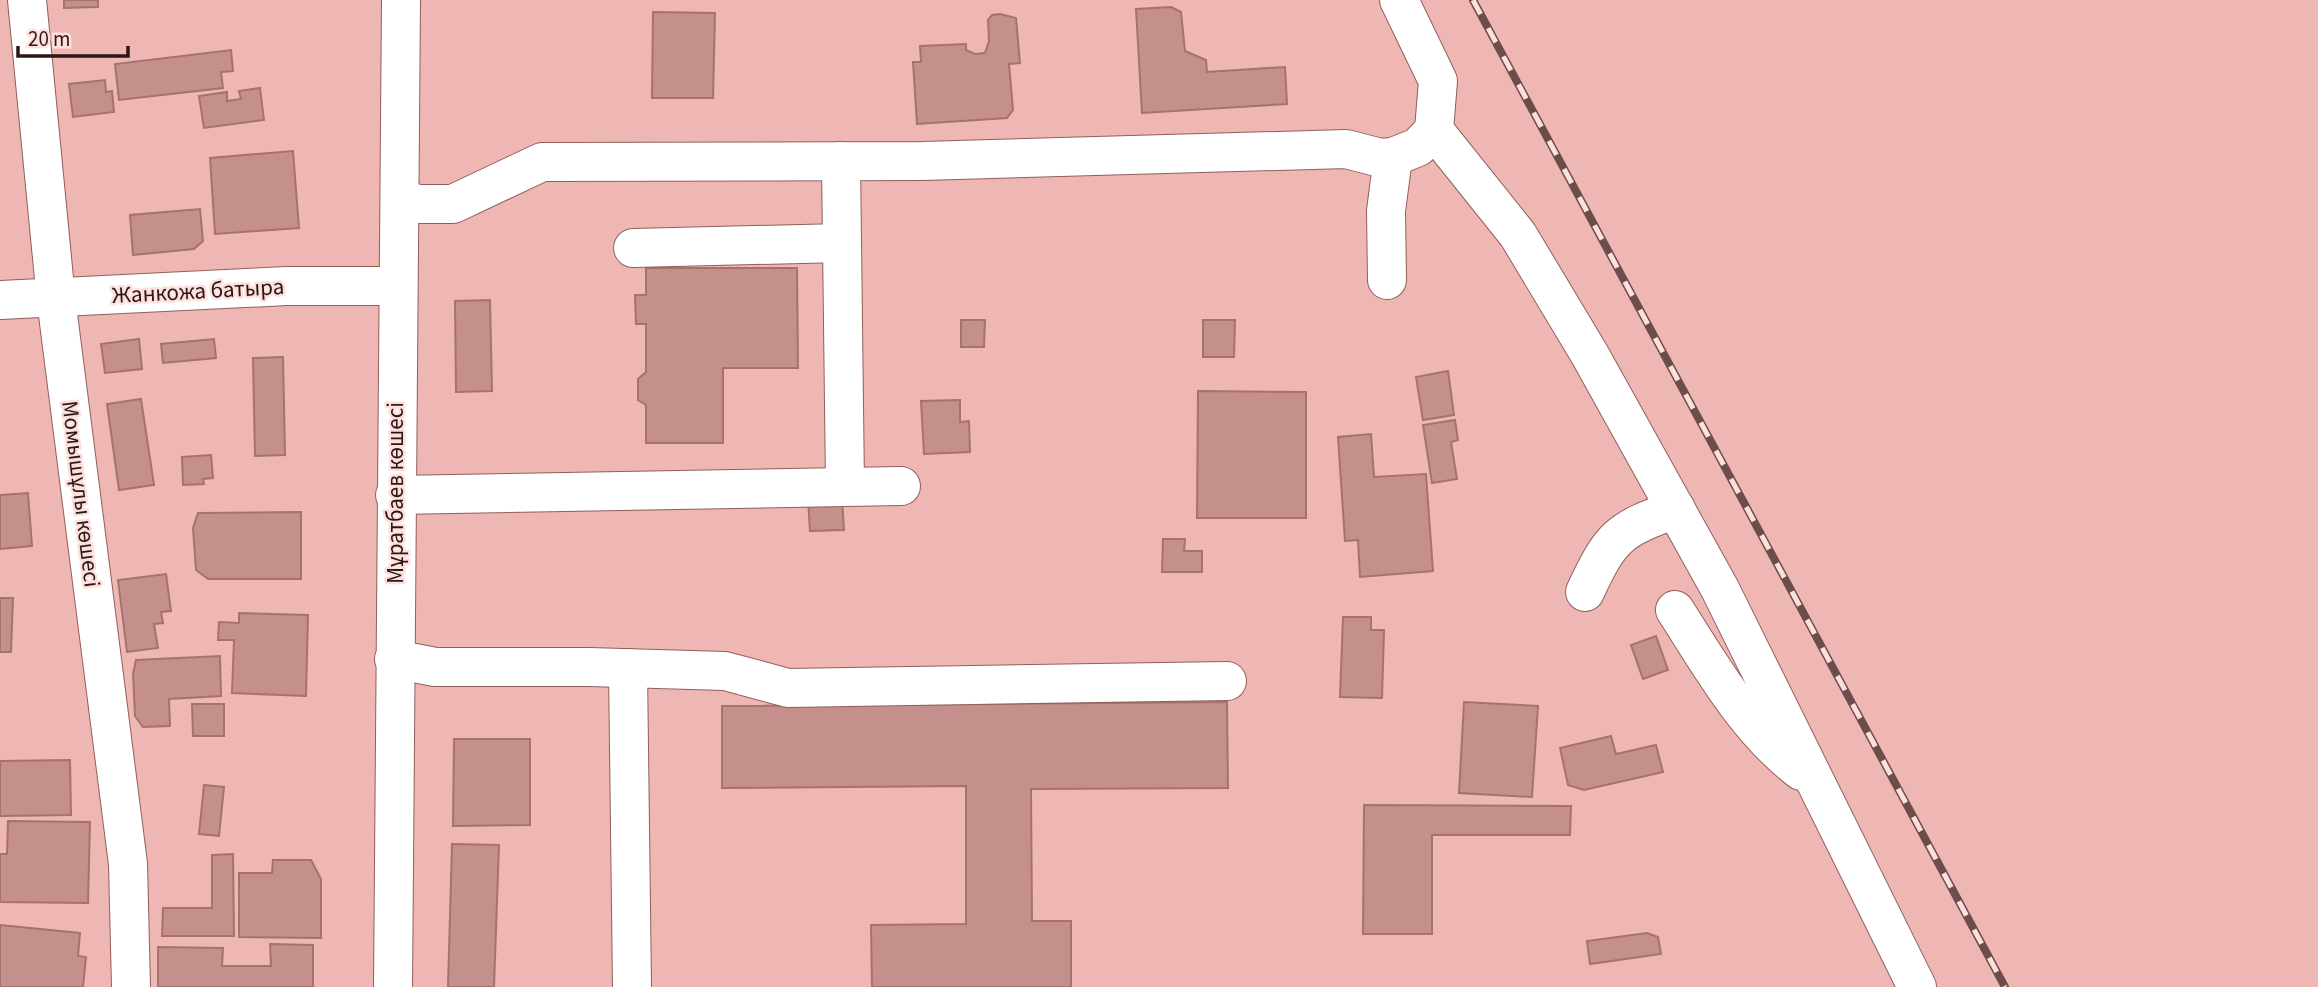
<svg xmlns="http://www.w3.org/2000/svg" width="2318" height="987" font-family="'Source Sans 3',sans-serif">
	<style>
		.building { fill: #c5908c; stroke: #a5726e; stroke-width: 2 }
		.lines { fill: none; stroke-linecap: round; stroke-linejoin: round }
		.minor-casing { stroke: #905f5b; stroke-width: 40 }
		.minor { stroke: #fff; stroke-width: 38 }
		.rail-casing { stroke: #6d4d4b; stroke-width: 8 }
		.rail { stroke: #fde0dd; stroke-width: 5; stroke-dasharray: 16; stroke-linecap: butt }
		.labels { text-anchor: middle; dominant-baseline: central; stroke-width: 5; stroke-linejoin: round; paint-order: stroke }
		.street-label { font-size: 23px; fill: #2b1716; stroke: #fde0dd }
	</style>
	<rect width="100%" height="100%" fill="#efb7b3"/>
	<g class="building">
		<path d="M 64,0 L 98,0 L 98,7 L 64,8 Z"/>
		<path d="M 1171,7 L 1181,12 L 1185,51 L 1206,60 L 1207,72 L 1285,67 L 1287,104 L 1142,113 L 1136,9 Z"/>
		<path d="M 653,12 L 715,13 L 713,98 L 652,98 Z"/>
		<path d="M 1000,14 L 1016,18 L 1020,63 L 1009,64 L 1013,110 L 1007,118 L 917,124 L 913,62 L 921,62 L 920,46 L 966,44 L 966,50 L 975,54 L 985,53 L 989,41 L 988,20 L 992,15 Z"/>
		<path d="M 231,50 L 233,71 L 221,72 L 223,88 L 119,100 L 115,64 Z"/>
		<path d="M 105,80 L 106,92 L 112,91 L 114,112 L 73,117 L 69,84 Z"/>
		<path d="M 260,88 L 264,120 L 204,128 L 199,96 L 227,92 L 227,101 L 241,99 L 239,91 Z"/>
		<path d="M 293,151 L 299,228 L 215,234 L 210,158 Z"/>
		<path d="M 200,209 L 203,241 L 194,249 L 133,255 L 130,215 Z"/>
		<path d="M 646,268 L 797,268 L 798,368 L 723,368 L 723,443 L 646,443 L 646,405 L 638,400 L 638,379 L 646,372 L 646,324 L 636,324 L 635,295 L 646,295 Z"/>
		<path d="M 490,300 L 492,391 L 456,392 L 455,301 Z"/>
		<path d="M 961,320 L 985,320 L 984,347 L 961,347 Z"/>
		<path d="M 1203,320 L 1235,320 L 1234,357 L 1203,357 Z"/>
		<path d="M 139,339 L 142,369 L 105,373 L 101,344 Z"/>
		<path d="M 214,339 L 216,358 L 163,363 L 161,344 Z"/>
		<path d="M 283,357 L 285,455 L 255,456 L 253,358 Z"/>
		<path d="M 1448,371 L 1454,415 L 1423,420 L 1416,377 Z"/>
		<path d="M 1198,391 L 1306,392 L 1306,518 L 1197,518 Z"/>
		<path d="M 141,399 L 154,485 L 119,490 L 107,404 Z"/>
		<path d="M 960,400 L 960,422 L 969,421 L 970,452 L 924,454 L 921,401 Z"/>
		<path d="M 1455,420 L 1458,440 L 1451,442 L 1457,479 L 1432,483 L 1423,425 Z"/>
		<path d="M 1371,434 L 1374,477 L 1426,474 L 1433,571 L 1360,577 L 1358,540 L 1345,541 L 1338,437 Z"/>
		<path d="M 211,455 L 213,478 L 203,479 L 204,484 L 183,485 L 182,457 Z"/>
		<path d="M 28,493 L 32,546 L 0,549 L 0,495 Z"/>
		<path d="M 842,498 L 844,530 L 810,531 L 808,499 Z"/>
		<path d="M 301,512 L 301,579 L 208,579 L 196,570 L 193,528 L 198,513 Z"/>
		<path d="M 1163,539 L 1185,539 L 1184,551 L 1202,551 L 1202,572 L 1162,572 Z"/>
		<path d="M 166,574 L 171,611 L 161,612 L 163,623 L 154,624 L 158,648 L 127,652 L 118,580 Z"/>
		<path d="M 0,598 L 13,598 L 11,652 L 0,652 Z"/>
		<path d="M 239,613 L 308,615 L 306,696 L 232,693 L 234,640 L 218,640 L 219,622 L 239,623 Z"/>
		<path d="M 1343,617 L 1371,617 L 1371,630 L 1384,630 L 1382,698 L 1340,697 Z"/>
		<path d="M 1656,636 L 1668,670 L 1643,679 L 1631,645 Z"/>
		<path d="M 220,656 L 221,696 L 169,699 L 170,726 L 143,727 L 135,716 L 133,674 L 136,660 Z"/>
		<path d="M 1227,702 L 1228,788 L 1031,789 L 1032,921 L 1071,921 L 1071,987 L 872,987 L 871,925 L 966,924 L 966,786 L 722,788 L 722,706 Z"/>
		<path d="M 1464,702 L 1538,706 L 1532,797 L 1459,793 Z"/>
		<path d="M 192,704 L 224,704 L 224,736 L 193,736 Z"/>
		<path d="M 1611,736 L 1616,754 L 1656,745 L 1663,772 L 1584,790 L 1568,785 L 1560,748 Z"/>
		<path d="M 454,739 L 530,739 L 530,825 L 453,826 Z"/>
		<path d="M 70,760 L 71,815 L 0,816 L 0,761 Z"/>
		<path d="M 204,785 L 224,787 L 219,836 L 199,834 Z"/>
		<path d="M 1364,805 L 1571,806 L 1570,835 L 1432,835 L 1432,934 L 1363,934 Z"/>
		<path d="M 8,821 L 90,822 L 88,903 L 0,902 L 0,854 L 7,854 Z"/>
		<path d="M 452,844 L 499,845 L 494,987 L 448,987 Z"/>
		<path d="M 233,854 L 234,936 L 162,936 L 163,908 L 212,908 L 212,855 Z"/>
		<path d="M 273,860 L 311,860 L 321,879 L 321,938 L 239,937 L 239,873 L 272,873 Z"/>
		<path d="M 0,925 L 80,933 L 78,956 L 86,957 L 83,987 L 0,987 Z"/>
		<path d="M 1647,933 L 1658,937 L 1661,954 L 1590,964 L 1587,941 Z"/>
		<path d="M 270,944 L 313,945 L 313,987 L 158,987 L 158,947 L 223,948 L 222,966 L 271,966 Z"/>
	</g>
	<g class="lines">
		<g class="minor-casing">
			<g id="minor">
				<path d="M 27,0 L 56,299 L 128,864 L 131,987"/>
				<path d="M 1434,130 L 1518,235 L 1590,355 L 1720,589 L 1917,987"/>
				<path d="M 841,161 L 845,486"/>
				<path d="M 400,199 L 419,204 L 453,204 L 542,162 L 922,161 L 1346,149 L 1381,158 L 1393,157 L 1418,147 L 1434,130 L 1438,81 L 1399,0"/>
				<path d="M 633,248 L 842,243"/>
				<path d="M 1387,280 L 1386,211 L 1393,157"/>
				<path d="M 0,300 L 287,286 L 396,286"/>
				<path d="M 395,495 L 901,486"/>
				<path d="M 1585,592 C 1611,536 1618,530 1676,509"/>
				<path d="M 1675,610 C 1711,666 1746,729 1801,771"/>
				<path d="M 394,659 L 435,667 L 589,667 L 725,671 L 788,688 L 1227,681"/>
				<path d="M 628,668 L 632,987"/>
				<path d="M 393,987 L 401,0"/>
			</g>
		</g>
		<use href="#minor" class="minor"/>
		<g class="rail-casing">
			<path id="rail" d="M 1473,0 L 2005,987"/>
		</g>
		<use href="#rail" class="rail"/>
	</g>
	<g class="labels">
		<g class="street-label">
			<text transform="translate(198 291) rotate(-3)">Жанкожа батыра</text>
			<text transform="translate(395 493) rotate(-90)">Мұратбаев көшесі</text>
			<text transform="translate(81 494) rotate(83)">Момышұлы көшесі</text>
		</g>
	</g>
	<path d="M18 46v10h110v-10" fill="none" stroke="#2b1716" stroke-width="3.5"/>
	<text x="28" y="46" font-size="21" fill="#2b1716" stroke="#fde0dd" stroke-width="5" paint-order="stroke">20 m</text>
</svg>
